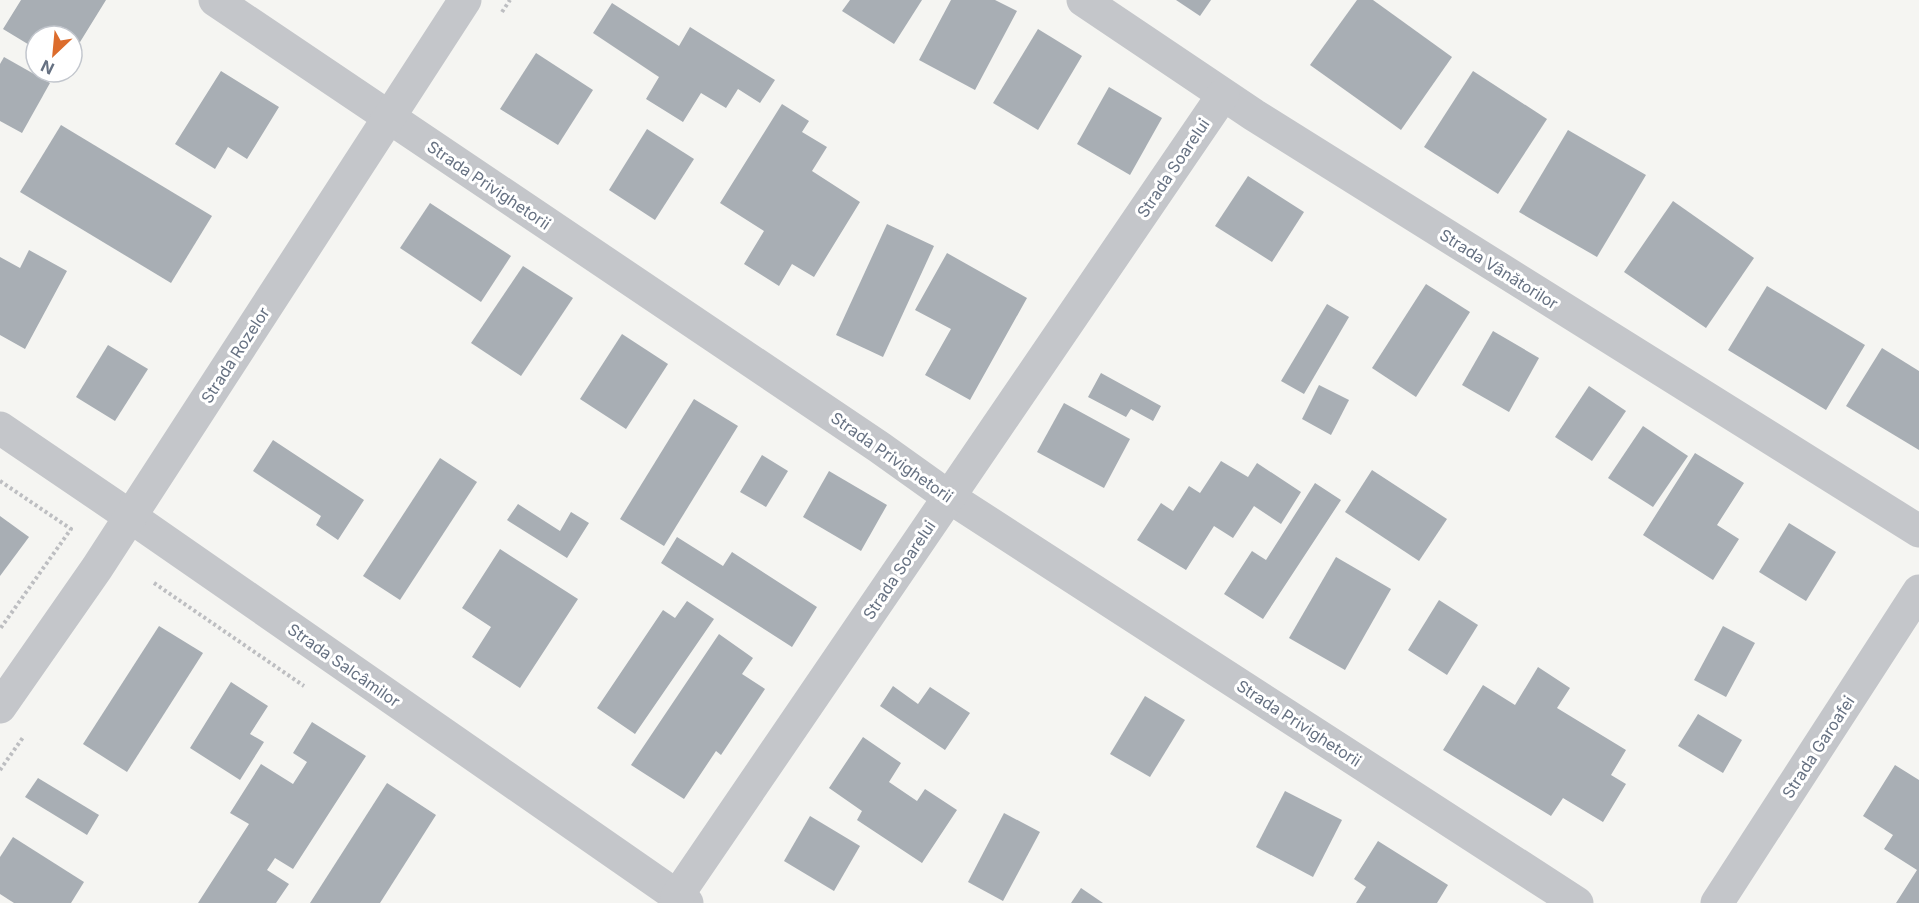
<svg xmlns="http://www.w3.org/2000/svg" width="1919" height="903" font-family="Inter,sans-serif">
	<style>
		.building { fill: #a8aeb4 }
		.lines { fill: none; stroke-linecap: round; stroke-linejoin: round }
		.path { stroke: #bdbec1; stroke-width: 4; stroke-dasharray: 3 3; stroke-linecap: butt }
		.street { stroke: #c4c6ca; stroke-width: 33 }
		.labels { text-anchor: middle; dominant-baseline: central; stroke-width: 6; stroke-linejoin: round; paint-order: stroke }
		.street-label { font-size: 16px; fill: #667182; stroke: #fff }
	</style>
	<rect width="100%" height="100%" fill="#f5f5f2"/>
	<g class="building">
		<path d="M 21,0 L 106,0 L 72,55 L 72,36 L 36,36 L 36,49 L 3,29 Z"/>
		<path d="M 850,0 L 922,0 L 894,44 L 842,11 Z"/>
		<path d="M 951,0 L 995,0 L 1017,11 L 975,90 L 919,60 Z"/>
		<path d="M 1176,0 L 1211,0 L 1200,16 Z"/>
		<path d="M 1357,0 L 1373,0 L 1452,57 L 1401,130 L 1310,65 Z"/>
		<path d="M 612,3 L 679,46 L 690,27 L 775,80 L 760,103 L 738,89 L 726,108 L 701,93 L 683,122 L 646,99 L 659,77 L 593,33 Z"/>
		<path d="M 1038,29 L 1082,56 L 1038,130 L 993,103 Z"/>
		<path d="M 536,53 L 593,90 L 558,145 L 500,109 Z"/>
		<path d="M 4,57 L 50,83 L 22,133 L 0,121 L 0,64 Z"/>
		<path d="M 221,71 L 279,107 L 247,159 L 228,147 L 215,169 L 175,144 Z"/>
		<path d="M 1473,71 L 1547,119 L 1498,194 L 1424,147 Z"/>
		<path d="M 1109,87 L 1162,118 L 1130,175 L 1077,144 Z"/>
		<path d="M 782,104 L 809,121 L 802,132 L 827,147 L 812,171 L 860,202 L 814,277 L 792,264 L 779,286 L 744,264 L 764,231 L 720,203 Z"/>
		<path d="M 61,125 L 212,216 L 171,283 L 20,192 Z"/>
		<path d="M 647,129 L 694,159 L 655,220 L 609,190 Z"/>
		<path d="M 1568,130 L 1646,175 L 1597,257 L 1519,212 Z"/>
		<path d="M 1248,176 L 1304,212 L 1272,262 L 1215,226 Z"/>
		<path d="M 1673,201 L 1754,258 L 1706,328 L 1624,272 Z"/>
		<path d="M 430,203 L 511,256 L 481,302 L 400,248 Z"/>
		<path d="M 887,224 L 934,246 L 883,357 L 836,335 Z"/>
		<path d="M 29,250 L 67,271 L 25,349 L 0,335 L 0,257 L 20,268 Z"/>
		<path d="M 947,253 L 1027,298 L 970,400 L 925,375 L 951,329 L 915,310 Z"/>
		<path d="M 523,266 L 573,298 L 521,376 L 471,343 Z"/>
		<path d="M 1426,284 L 1470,312 L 1416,397 L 1372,368 Z"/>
		<path d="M 1767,286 L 1865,345 L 1826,410 L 1728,350 Z"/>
		<path d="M 1327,304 L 1349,317 L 1304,394 L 1281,381 Z"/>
		<path d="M 1493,331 L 1539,358 L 1509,412 L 1462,385 Z"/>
		<path d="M 622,334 L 668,364 L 626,429 L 580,399 Z"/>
		<path d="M 108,345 L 148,369 L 115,421 L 76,397 Z"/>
		<path d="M 1882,348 L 1919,371 L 1919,450 L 1846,406 Z"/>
		<path d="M 1101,373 L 1161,406 L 1153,421 L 1131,409 L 1126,417 L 1088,397 Z"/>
		<path d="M 1319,385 L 1349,400 L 1331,435 L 1302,419 Z"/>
		<path d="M 1589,386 L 1626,411 L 1592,461 L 1555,437 Z"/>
		<path d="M 694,399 L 738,426 L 664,546 L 620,519 Z"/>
		<path d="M 1064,403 L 1130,439 L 1104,488 L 1037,452 Z"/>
		<path d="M 1643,426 L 1688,456 L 1653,507 L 1608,478 Z"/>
		<path d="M 273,440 L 364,500 L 338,540 L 316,525 L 321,516 L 253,471 Z"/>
		<path d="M 1695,453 L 1744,483 L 1717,525 L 1739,539 L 1713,580 L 1643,535 Z"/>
		<path d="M 762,455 L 788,471 L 766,507 L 740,492 Z"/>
		<path d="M 440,458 L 477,482 L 400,600 L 363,576 Z"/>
		<path d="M 1221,461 L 1248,477 L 1257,463 L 1301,492 L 1281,524 L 1254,506 L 1233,538 L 1214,526 L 1186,570 L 1137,540 L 1161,503 L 1173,511 L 1189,486 L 1200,493 Z"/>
		<path d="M 1372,470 L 1447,519 L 1419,561 L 1345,512 Z"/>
		<path d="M 829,471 L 887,505 L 861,551 L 803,517 Z"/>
		<path d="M 1315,483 L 1341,500 L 1263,619 L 1224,594 L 1252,551 L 1266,560 Z"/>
		<path d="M 518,504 L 560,531 L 571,512 L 589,523 L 567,558 L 507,520 Z"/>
		<path d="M 0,516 L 29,537 L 0,576 Z"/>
		<path d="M 1789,523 L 1836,552 L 1806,601 L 1759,572 Z"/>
		<path d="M 677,537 L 723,566 L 732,552 L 817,607 L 792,647 L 661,563 Z"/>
		<path d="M 500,549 L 578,599 L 520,688 L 472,657 L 491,627 L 462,608 Z"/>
		<path d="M 1336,557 L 1391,589 L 1345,670 L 1289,638 Z"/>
		<path d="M 1439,600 L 1478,625 L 1447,675 L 1408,650 Z"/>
		<path d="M 687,601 L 714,619 L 635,734 L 597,708 L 663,610 L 675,618 Z"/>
		<path d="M 159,626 L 203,653 L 127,772 L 83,744 Z"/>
		<path d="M 1723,626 L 1755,643 L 1726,697 L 1694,680 Z"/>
		<path d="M 719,634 L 753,658 L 742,674 L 765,689 L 721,755 L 716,751 L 684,799 L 631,765 Z"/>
		<path d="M 1538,667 L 1570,688 L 1557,708 L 1626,750 L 1611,775 L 1626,784 L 1603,822 L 1563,798 L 1551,816 L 1443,750 L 1483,685 L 1515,705 Z"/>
		<path d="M 231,682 L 268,706 L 250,734 L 264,742 L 240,780 L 190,748 Z"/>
		<path d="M 893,686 L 918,704 L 930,687 L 970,713 L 945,750 L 880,706 Z"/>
		<path d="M 1145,696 L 1185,720 L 1150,777 L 1110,754 Z"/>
		<path d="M 1698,714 L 1742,740 L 1723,773 L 1678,746 Z"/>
		<path d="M 312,722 L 366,756 L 293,869 L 275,858 L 267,870 L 289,884 L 276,903 L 198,903 L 249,824 L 230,813 L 261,764 L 293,784 L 307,762 L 293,753 Z"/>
		<path d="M 863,737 L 901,763 L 889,782 L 917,801 L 925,789 L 957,810 L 922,863 L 857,820 L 862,811 L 829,788 Z"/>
		<path d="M 1895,765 L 1919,780 L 1919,903 L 1896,903 L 1917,870 L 1884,849 L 1893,835 L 1863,816 Z"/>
		<path d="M 38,778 L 99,815 L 87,835 L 25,797 Z"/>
		<path d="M 387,783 L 436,815 L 380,903 L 310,903 Z"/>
		<path d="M 1285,791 L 1342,820 L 1313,877 L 1256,847 Z"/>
		<path d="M 1004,813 L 1040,832 L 1003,901 L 968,882 Z"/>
		<path d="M 810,816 L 860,846 L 834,891 L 784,861 Z"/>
		<path d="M 13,837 L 84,882 L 71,903 L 14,903 L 0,894 L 0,857 Z"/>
		<path d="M 1378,841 L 1448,885 L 1437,903 L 1356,903 L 1366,887 L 1354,879 Z"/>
		<path d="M 1081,888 L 1103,903 L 1071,903 Z"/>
	</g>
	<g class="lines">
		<g class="path">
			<path d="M 502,12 L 510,0"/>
			<path d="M 0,481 L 71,529 L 0,629"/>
			<path d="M 154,583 L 304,686"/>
			<path d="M 0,770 L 24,736"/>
		</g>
		<g class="street">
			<path d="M 215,0 L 879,447 L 949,497 L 1577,903"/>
			<path d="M 1083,0 L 1254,115 L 1919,531"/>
			<path d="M 0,428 L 131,517 L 687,903"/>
			<path d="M 0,707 L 97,568 L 465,0"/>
			<path d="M 677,896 L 1223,95"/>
			<path d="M 1717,903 L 1919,591"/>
		</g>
	</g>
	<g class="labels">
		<g class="street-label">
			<text transform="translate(1173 168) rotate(-56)">Strada Soarelui</text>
			<text transform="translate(489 185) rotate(34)">Strada Privighetorii</text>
			<text transform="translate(1499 269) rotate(32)">Strada Vânătorilor</text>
			<text transform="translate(235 355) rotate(-57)">Strada Rozelor</text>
			<text transform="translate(892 457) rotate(35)">Strada Privighetorii</text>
			<text transform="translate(899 570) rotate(-56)">Strada Soarelui</text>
			<text transform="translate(344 665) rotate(35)">Strada Salcâmilor</text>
			<text transform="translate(1299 723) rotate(33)">Strada Privighetorii</text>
			<text transform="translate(1818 747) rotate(-57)">Strada Garoafei</text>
		</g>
	</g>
	<g transform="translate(54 54) rotate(206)"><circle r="28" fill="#ffffff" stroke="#c2c6cd" stroke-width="1.5"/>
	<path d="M0-4.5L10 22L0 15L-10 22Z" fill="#dc6c2c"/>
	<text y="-9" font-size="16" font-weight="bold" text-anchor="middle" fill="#667182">N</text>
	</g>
</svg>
